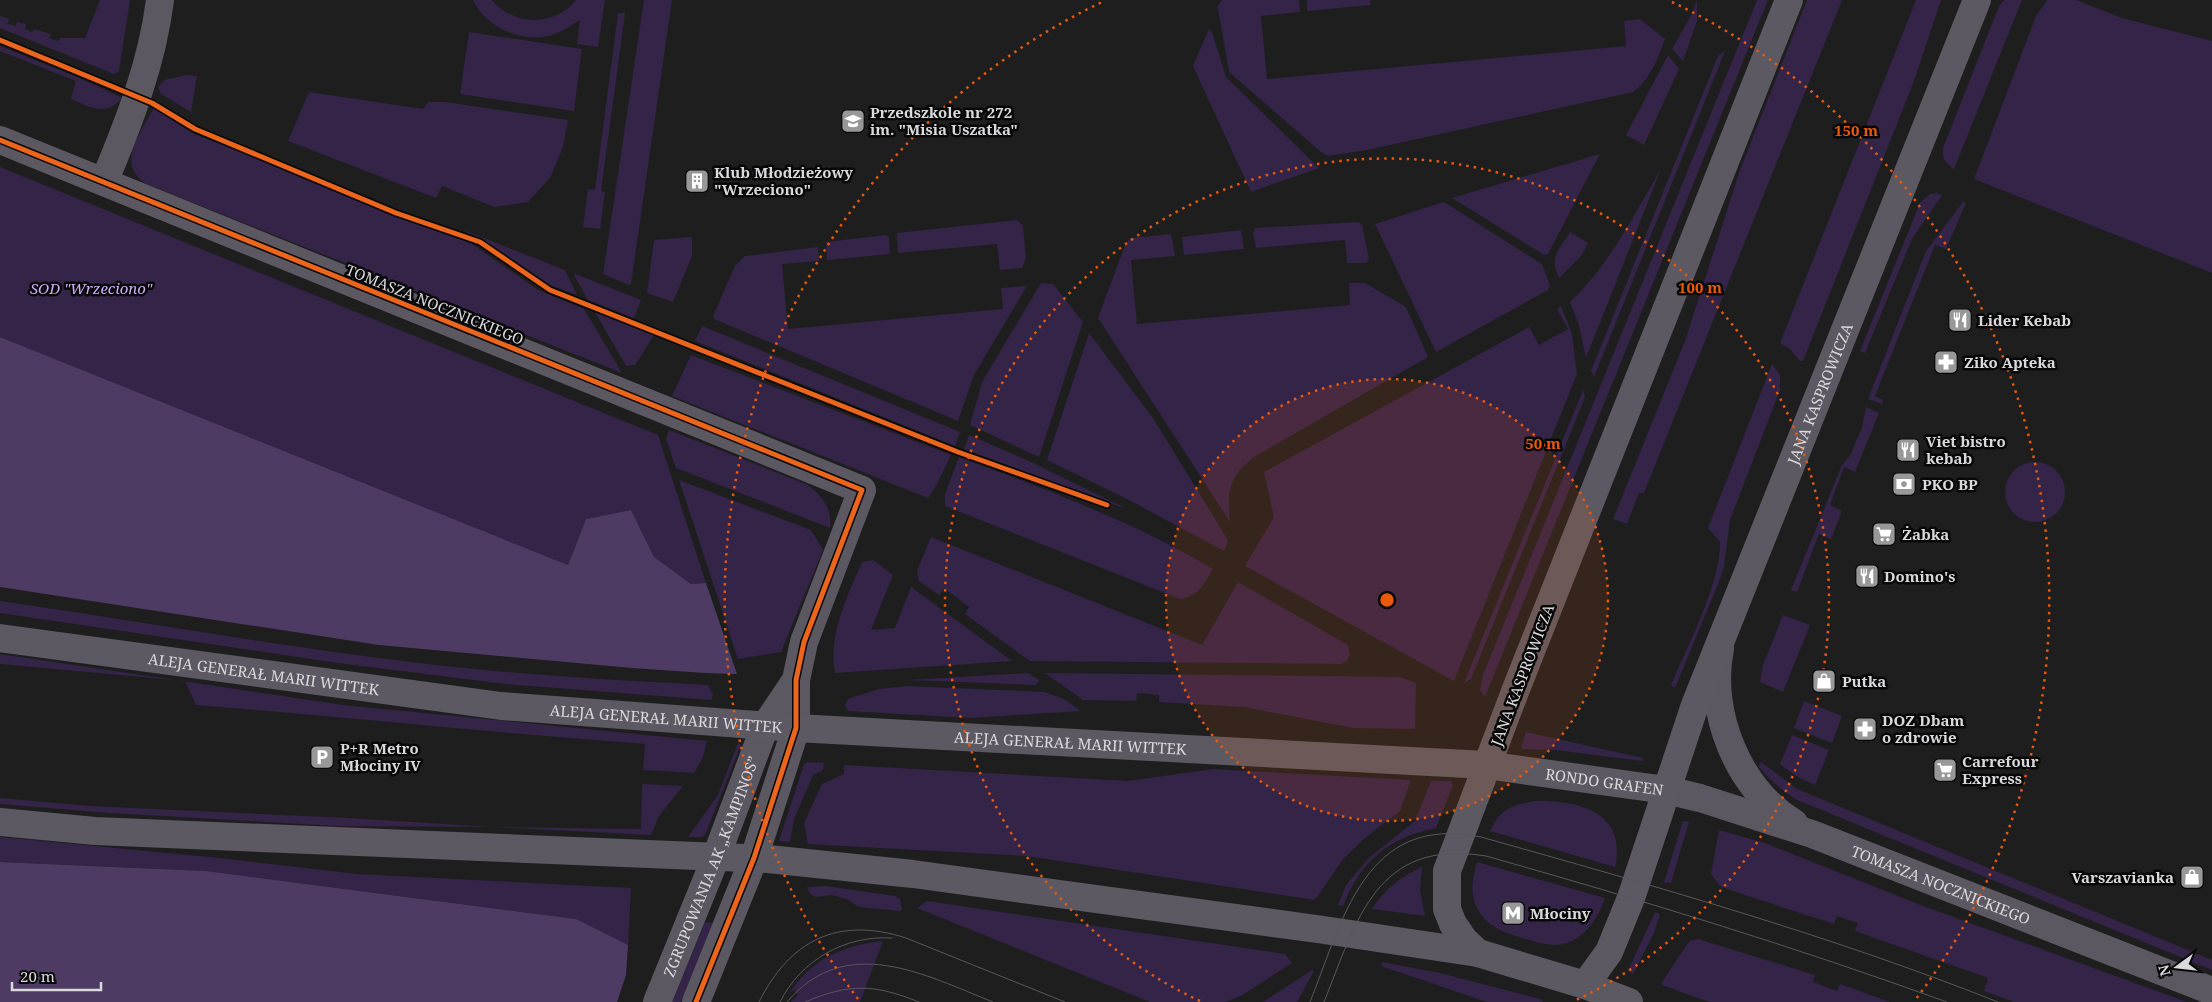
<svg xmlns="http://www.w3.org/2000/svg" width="2212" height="1002" font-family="'Noto Serif',serif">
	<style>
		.green { fill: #342448 }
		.forest { fill: #4d3b64 }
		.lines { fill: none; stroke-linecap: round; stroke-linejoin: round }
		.minor { stroke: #5b5861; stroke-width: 28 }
		.major { stroke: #5d5963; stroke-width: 28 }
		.tram { stroke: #59575b; stroke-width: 1 }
		.cycleway-casing { stroke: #080809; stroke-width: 8 }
		.cycleway { stroke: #eb651d; stroke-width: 5 }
		.ring { fill: none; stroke: #e8590c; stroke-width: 2.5; stroke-dasharray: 2.5 5 }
		.labels { text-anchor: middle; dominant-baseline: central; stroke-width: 5; stroke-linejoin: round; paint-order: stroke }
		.poi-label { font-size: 15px; font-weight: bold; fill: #dad9db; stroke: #080809; text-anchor: start }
		.park-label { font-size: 15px; font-style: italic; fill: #ccadf8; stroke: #080809 }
		.street-label { font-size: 15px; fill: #dad9db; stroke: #080809 }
		.centre { fill: #e8590c; stroke: #080809; stroke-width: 2.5 }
		.ring-label { font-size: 15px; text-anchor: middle; font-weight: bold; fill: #e8590c; stroke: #080809; stroke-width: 5; stroke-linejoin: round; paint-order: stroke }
	</style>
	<rect width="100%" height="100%" fill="#1e1e1f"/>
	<g class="green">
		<path d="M 100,0 L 130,0 L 119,71 L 114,74 L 0,28 L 0,16 L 9,19 L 7,24 L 16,26 L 17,22 L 26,24 L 25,29 L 32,32 L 34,29 L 51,34 L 49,38 L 58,41 L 60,38 L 85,38 Z"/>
		<path d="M 473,0 L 492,0 C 513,26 554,27 576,0 L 605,0 L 598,47 L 577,44 L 580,20 C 571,25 562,32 552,35 C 523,44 486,28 473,0 Z"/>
		<path d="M 644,0 L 672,0 L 631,284 L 629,285 L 603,274 Z"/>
		<path d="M 1222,0 L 1299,0 L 1300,12 L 1261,16 L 1267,79 L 1626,46 L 1624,21 L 1640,19 L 1665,39 C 1658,58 1650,80 1633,92 L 1367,150 L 1328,156 L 1321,152 L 1229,72 L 1218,9 L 1218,5 Z"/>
		<path d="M 1307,0 L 1370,0 L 1371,5 L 1307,11 Z"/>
		<path d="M 1697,0 L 1697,21 L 1683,61 L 1672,49 L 1693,12 Z"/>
		<path d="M 1757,0 L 1768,0 L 1485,697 L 1480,690 L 1483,675 Z"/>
		<path d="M 1807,0 L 1842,0 L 1644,493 L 1639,493 L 1627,524 L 1613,519 L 1685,341 L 1740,170 Z"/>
		<path d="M 1916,0 L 1941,0 L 1914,81 L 1803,361 L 1800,361 L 1789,348 L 1780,343 Z"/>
		<path d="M 2004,0 L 2022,0 L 1954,169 C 1945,163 1942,159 1943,148 L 1999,6 Z"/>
		<path d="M 2047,0 L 2076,0 L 2122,18 L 2212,41 L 2212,273 L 1974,179 L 2036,16 Z"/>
		<path d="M 618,13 L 625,13 L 601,191 L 605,192 L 600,229 L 583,227 L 588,189 L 595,190 Z"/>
		<path d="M 1209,29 L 1212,32 L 1226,77 L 1319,168 L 1251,192 L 1193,66 Z"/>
		<path d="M 469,32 L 582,49 L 574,111 L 460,94 Z"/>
		<path d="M 0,46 L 77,77 L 122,98 C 107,117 89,107 71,99 L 76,81 L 0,51 Z"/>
		<path d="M 1725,51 L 1594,377 L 1591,371 L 1718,56 Z"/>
		<path d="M 1668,55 L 1679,69 L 1644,145 L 1626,135 Z"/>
		<path d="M 186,75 L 197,76 L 191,112 L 161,94 L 158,87 L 165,80 Z"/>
		<path d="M 309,92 L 423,109 L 428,102 L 445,102 L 568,120 L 563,147 L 550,178 L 528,202 L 494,207 L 442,186 L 436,198 L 288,141 Z"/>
		<path d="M 154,108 L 192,133 L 472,244 L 538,290 L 584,309 L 622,373 L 146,184 C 115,164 141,132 154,108 Z"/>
		<path d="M 1600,154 L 1548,254 L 1544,255 L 1452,198 Z"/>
		<path d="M 0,167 L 658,435 L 706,583 L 691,584 L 654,557 L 631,510 L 586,519 L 568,565 L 0,337 Z"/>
		<path d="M 1661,169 L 1586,358 L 1579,325 L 1570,302 C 1610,264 1633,216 1661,169 Z"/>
		<path d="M 1937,193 L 1942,195 L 1912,239 L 1865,353 L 1860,351 L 1920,203 L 1930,194 Z"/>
		<path d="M 1444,202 L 1542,264 L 1550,285 L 1548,290 L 1436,352 L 1375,224 Z"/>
		<path d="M 1963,202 L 1966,203 L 1946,249 L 1935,245 L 1875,396 L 1883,400 L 1882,404 L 1868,399 L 1926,251 Z"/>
		<path d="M 1017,220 L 1023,226 L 1026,259 L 1022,268 L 1000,270 L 997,244 L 898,253 L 897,233 Z"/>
		<path d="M 1358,222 L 1362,225 L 1369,259 L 1366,263 L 1347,263 L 1345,240 L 1256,248 L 1253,233 L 1255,228 Z"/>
		<path d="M 463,230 L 565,270 L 577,295 L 552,286 L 484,241 Z"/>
		<path d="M 1241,230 L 1244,249 L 1184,255 L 1182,237 Z"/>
		<path d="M 1570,232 L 1588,243 L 1581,256 L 1559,278 C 1549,256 1558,252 1570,232 Z"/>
		<path d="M 1171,234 L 1175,256 L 1131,260 L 1137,324 L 1350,305 L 1349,283 L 1365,283 L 1406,307 L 1428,357 L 1254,457 C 1229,477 1227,490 1230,522 L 1098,318 L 1125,245 L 1130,238 Z"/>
		<path d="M 886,235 L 889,237 L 890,254 L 827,260 L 826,242 Z"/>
		<path d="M 692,237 L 692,256 L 673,302 L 647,293 L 654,240 Z"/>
		<path d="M 818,247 L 819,261 L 782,264 L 788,329 L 1003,309 L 1001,288 L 1027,286 L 974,375 L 958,421 L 714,319 L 713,316 L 735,266 L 745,256 Z"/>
		<path d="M 573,273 L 641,300 L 634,318 L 588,300 Z"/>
		<path d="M 1041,283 L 1053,284 L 1083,322 L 1039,457 L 970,425 L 982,382 Z"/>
		<path d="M 1561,306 L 1572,334 L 1577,374 L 1454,681 L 1245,566 L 1274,517 L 1264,472 L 1529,327 L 1539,345 L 1568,329 L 1557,309 Z"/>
		<path d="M 595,312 L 654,335 L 635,365 L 626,366 Z"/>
		<path d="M 702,326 L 960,432 L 955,446 L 695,341 Z"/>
		<path d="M 1089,333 L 1153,418 L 1228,540 L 1224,551 L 1129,500 L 1047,460 Z"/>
		<path d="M 691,355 L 951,455 L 936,486 L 928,498 L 672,396 Z"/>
		<path d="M 1772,364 L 1780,375 L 1780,390 L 1730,520 L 1724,566 L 1720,579 L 1675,688 L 1671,685 C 1687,647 1721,583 1720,542 L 1708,528 Z"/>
		<path d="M 1583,390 L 1585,397 L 1471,679 L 1464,683 Z"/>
		<path d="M 1866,407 L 1879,413 L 1855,472 L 1844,467 L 1830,505 L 1842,511 L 1831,539 L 1819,534 L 1797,592 L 1791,590 L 1842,465 L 1850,456 L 1862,427 Z"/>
		<path d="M 669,430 L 808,485 C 823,497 832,508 830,528 L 676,468 L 666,439 Z"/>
		<path d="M 969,435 L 1031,462 L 1129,510 L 964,449 Z"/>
		<path d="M 959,457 C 1046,490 1133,521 1213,569 C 1204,584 1199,596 1180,599 L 945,506 L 945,494 Z"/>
		<circle cx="2035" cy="492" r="30"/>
		<path d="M 679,480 L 811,530 L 823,550 L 781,652 L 738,659 Z"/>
		<path d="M 931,537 L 1202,645 L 1238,582 L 1348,645 L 1350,654 L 1347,661 L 1342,664 L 1030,661 L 965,614 L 969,607 L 944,588 L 939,595 L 919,581 L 917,571 Z"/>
		<path d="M 873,560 L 893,575 L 871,630 L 895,628 L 911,587 L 1012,661 L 835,673 C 828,634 847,598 862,562 Z"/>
		<path d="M 0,601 C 137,621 273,645 411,662 C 509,674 609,680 708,685 L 713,694 L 711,700 L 505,684 L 338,663 L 0,613 Z"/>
		<path d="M 1783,615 L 1810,625 L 1783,692 L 1760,682 L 1763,665 Z"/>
		<path d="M 0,654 L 343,705 L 707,741 L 703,757 L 694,773 L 643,770 L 645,744 C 495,733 346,717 196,705 L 185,681 L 0,664 Z"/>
		<path d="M 1028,673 L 1039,680 L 1036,685 L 909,680 Z"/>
		<path d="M 1045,673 L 1400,677 L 1416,683 L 1415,729 L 1353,728 L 1244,707 L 1159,702 L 1159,695 L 1137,693 L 1136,701 L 1083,700 Z"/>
		<path d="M 906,686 L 1044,692 L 1064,699 L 1081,711 L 970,718 L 848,711 L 845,705 L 848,699 L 879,689 Z"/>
		<path d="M 1804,701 L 1842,716 L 1832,743 L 1794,728 Z"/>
		<path d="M 1526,732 L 1643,758 L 1642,761 L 1555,750 L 1522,749 L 1521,747 Z"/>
		<path d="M 1792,735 L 1829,750 L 1815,785 L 1796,776 L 1780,764 Z"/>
		<path d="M 738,743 L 741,745 L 705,835 L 702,837 L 688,837 L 718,795 Z"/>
		<path d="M 807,762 L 824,763 L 823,770 L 813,775 L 794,819 L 790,842 L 779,841 L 804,764 Z"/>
		<path d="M 1761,762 L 1797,789 L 2212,960 L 2212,970 L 1797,800 C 1782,791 1770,780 1758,766 Z"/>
		<path d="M 844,765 L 1128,781 L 1213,769 L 1411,780 L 1400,811 L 1365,838 L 1344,858 L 1315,900 L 1027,856 L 808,844 L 804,823 L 822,784 L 844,774 Z"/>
		<path d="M 1431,781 L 1451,781 L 1453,785 L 1436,828 C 1389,837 1360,862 1343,906 L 1338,905 L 1346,885 L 1369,858 L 1415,821 Z"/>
		<path d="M 642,784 L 683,786 L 659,816 L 651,835 L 492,827 L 337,826 L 110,813 L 0,804 L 0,798 L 90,806 L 348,818 L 492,827 L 641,829 Z"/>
		<path d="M 1534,801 C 1578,800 1627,811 1615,867 L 1490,831 C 1500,809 1511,806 1534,801 Z"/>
		<path d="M 1683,821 L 1689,822 L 1671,883 L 1664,882 Z"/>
		<path d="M 1719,830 L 1765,843 L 1918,904 L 2187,1002 L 2014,1002 L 1984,991 L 1988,978 L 1855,931 L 1858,923 L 1837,916 L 1834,924 L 1721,887 L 1711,874 Z"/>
		<path d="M 0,837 L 220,858 L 357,874 L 631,888 L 628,945 L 576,919 L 206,871 L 0,862 Z"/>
		<path d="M 1477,862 L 1605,898 C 1598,917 1588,935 1567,943 C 1555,947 1542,944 1530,940 C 1506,934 1481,926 1474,900 C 1470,887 1474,874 1477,862 Z"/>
		<path d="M 1422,867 L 1420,890 L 1425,916 L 1372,909 C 1385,889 1401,876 1422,867 Z"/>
		<path d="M 826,886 L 895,896 L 900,899 L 902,909 L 900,911 L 859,907 L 847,899 L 832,895 L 816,897 L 811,895 L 807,887 Z"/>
		<path d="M 927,901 L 1285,954 L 1292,963 L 1241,996 L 1225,1002 L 1150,1002 L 917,908 Z"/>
		<path d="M 1655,912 L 1660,914 L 1654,933 L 1633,974 L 1628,971 Z"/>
		<path d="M 705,922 L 713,923 L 681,1002 L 672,1002 Z"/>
		<path d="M 1698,939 L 1815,975 L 1813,982 L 1837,991 L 1840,984 L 1890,1002 L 1709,1002 L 1662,985 L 1662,982 L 1686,946 L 1690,941 Z"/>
		<path d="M 883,941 L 860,1002 L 791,1002 L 798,995 L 795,990 L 790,992 C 812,959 844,945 883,941 Z"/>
		<path d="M 1382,962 L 1440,973 L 1540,999 L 1544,1002 L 1487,1002 L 1381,966 Z"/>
		<path d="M 1312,970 L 1314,971 L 1297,1002 L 1263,1002 Z"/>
	</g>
	<g class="forest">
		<path d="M 0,337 L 568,565 L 586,519 L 631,510 L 654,557 L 691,584 L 706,583 L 737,674 L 705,673 L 632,668 L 379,645 L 0,587 Z"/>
		<path d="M 0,862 L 206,871 L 576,919 L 628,945 L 626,975 L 617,1002 L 0,1002 Z"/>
	</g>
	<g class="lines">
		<g class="minor">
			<path d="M 0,140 L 862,490 L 804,642 L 796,680 L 796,728 L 754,858 L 696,1002"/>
			<path d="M 104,182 C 129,122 152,64 160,0"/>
			<path d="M 1720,649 C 1707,712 1738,789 1794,823"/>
			<path id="s1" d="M 1666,790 L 1700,798 L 1812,834 L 2212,991"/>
			<path d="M 1585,985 L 1629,1002"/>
			<path id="s2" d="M 657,1002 L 716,857 L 765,726 L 796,680"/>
		</g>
		<g class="major">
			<path id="s3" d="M 1789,0 L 1516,689 L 1447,871 L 1447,909 L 1453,924 L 1464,940 L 1478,953 L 1585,985 L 1609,952 L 1631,898 L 1695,705 L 1977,0"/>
			<path id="s4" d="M 0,638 L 501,706 L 796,728 L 1486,765 L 1666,790"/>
			<path d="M 0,822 L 95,831 L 768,859 L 913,874 L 1317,929 L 1478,953"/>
		</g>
		<g class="tram">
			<path d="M 759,1002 C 790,940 838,916 906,938 L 1065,1002"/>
			<path d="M 780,1002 C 801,960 845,935 892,938"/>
			<path d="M 787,1002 C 846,932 925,975 993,1002"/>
			<path d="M 805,1002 C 850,983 874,984 919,1002"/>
			<path d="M 1310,1002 C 1343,920 1365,813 1481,837 C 1655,886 1829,935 1998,1002"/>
			<path d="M 1324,1002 C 1357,920 1376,838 1486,856 C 1642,900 1795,947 1947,1002"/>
		</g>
		<g class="cycleway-casing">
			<g id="cycleway">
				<path d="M 0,40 L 152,103 L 195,129 L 396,213 L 480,242 L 550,290 L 958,452 L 1107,505"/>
				<path d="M 0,140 L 862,490 L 804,642 L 796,680 L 796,728 L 754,858 L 696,1002"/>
			</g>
		</g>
		<use href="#cycleway" class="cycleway"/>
	</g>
	<circle cx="1387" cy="600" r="221" fill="#e8590c" fill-opacity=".12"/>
	<g class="ring">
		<circle cx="1387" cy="600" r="221"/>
		<path d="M1200 1001A442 442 0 1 1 1574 1001"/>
		<path d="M858 999A663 663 0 0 1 1102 2M1672 2A663 663 0 0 1 1916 999"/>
	</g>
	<defs>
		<g id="school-square" transform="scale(1.25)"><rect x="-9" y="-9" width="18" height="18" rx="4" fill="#989899" stroke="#080809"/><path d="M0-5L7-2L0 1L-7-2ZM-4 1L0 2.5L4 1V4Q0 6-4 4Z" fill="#fff"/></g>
		<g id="building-square" transform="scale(1.25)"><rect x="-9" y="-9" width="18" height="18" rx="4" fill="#989899" stroke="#080809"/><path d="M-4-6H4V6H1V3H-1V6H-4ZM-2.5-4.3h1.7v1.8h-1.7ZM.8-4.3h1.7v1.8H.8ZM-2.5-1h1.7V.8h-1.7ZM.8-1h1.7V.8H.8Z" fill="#fff"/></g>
		<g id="restaurant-square" transform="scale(1.25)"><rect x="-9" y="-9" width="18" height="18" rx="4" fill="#989899" stroke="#080809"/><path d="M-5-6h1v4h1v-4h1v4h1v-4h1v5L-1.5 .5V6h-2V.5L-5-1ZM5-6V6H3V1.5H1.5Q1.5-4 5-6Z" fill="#fff"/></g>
		<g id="pharmacy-square" transform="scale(1.25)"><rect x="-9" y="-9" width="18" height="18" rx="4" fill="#989899" stroke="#080809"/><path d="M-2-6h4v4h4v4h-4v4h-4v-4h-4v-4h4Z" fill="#fff"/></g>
		<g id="bank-square" transform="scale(1.25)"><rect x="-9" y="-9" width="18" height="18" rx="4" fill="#989899" stroke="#080809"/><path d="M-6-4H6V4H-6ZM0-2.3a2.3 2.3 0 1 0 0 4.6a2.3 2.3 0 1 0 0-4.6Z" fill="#fff"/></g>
		<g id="supermarket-square" transform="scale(1.25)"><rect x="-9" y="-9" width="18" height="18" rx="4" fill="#989899" stroke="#080809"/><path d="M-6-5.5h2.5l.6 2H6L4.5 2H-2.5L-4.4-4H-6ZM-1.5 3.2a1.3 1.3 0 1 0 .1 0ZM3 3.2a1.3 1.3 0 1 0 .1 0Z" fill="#fff"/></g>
		<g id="shop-square" transform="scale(1.25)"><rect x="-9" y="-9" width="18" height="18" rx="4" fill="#989899" stroke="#080809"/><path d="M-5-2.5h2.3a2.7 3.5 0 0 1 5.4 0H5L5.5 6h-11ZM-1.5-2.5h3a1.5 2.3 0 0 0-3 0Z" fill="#fff"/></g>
		<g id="parking-square" transform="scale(1.25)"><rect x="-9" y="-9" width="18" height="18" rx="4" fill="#989899" stroke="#080809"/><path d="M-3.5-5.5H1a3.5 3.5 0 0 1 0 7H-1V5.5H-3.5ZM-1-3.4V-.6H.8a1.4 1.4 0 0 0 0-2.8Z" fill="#fff"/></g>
		<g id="metro-square" transform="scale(1.25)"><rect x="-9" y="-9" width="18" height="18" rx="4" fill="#989899" stroke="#080809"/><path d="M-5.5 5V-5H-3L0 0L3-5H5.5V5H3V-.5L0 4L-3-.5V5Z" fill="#fff"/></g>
	</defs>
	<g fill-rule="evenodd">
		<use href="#school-square" x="853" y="121"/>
		<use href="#building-square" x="697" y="181"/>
		<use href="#restaurant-square" x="1960" y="320"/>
		<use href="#pharmacy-square" x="1946" y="362"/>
		<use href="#restaurant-square" x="1908" y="450"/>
		<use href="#bank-square" x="1904" y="484"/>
		<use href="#supermarket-square" x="1884" y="534"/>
		<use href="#restaurant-square" x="1867" y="576"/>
		<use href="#shop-square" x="1824" y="681"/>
		<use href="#pharmacy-square" x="1865" y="729"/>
		<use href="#parking-square" x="322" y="757"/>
		<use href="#supermarket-square" x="1945" y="770"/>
		<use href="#shop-square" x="2192" y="877"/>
		<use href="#metro-square" x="1513" y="913"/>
	</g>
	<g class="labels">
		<g class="poi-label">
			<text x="870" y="112">Przedszkole nr 272<tspan x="870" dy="17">im. "Misia Uszatka"</tspan></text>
			<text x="714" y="172">Klub Młodzieżowy<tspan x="714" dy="17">"Wrzeciono"</tspan></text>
			<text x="1978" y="320">Lider Kebab</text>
			<text x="1964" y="362">Ziko Apteka</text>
			<text x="1926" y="441">Viet bistro<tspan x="1926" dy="17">kebab</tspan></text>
			<text x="1922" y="484">PKO BP</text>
			<text x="1902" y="534">Żabka</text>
			<text x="1884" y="576">Domino's</text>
			<text x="1842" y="681">Putka</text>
			<text x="1882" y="720">DOZ Dbam<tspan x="1882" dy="17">o zdrowie</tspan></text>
			<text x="340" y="748">P+R Metro<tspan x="340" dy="17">Młociny IV</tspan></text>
			<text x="1962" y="761">Carrefour<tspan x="1962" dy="17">Express</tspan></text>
			<text x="2174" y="877" text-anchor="end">Varszavianka</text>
			<text x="1530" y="913">Młociny</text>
		</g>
		<g class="park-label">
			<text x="91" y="288">SOD "Wrzeciono"</text>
		</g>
		<g class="street-label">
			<text transform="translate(435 304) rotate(22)">TOMASZA NOCZNICKIEGO</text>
			<text stroke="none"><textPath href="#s3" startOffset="1778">JANA KASPROWICZA</textPath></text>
			<text stroke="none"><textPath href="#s4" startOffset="266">ALEJA GENERAŁ MARII WITTEK</textPath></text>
			<text transform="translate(1522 675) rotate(-69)">JANA KASPROWICZA</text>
			<text stroke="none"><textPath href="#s4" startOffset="671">ALEJA GENERAŁ MARII WITTEK</textPath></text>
			<text stroke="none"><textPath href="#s4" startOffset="1076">ALEJA GENERAŁ MARII WITTEK</textPath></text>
			<text stroke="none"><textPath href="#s4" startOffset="1612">RONDO GRAFEN</textPath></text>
			<text stroke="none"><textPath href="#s2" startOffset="146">ZGRUPOWANIA AK „KAMPINOS”</textPath></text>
			<text stroke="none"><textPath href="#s1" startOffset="291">TOMASZA NOCZNICKIEGO</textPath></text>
		</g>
	</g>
	<circle cx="1387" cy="600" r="8" class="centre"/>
	<g class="ring-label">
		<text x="1856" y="136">150 m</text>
		<text x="1700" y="293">100 m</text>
		<text x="1543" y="449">50 m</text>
	</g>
	<g transform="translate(2177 967) rotate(255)" stroke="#080809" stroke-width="4" paint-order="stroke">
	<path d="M0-4L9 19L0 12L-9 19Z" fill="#dad9db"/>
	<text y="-8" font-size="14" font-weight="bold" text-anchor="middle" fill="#dad9db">N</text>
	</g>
	<path d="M12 982v8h89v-8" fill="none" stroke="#dad9db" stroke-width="2.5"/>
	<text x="20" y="982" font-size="15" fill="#dad9db" stroke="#080809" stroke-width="4" paint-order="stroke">20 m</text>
</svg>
